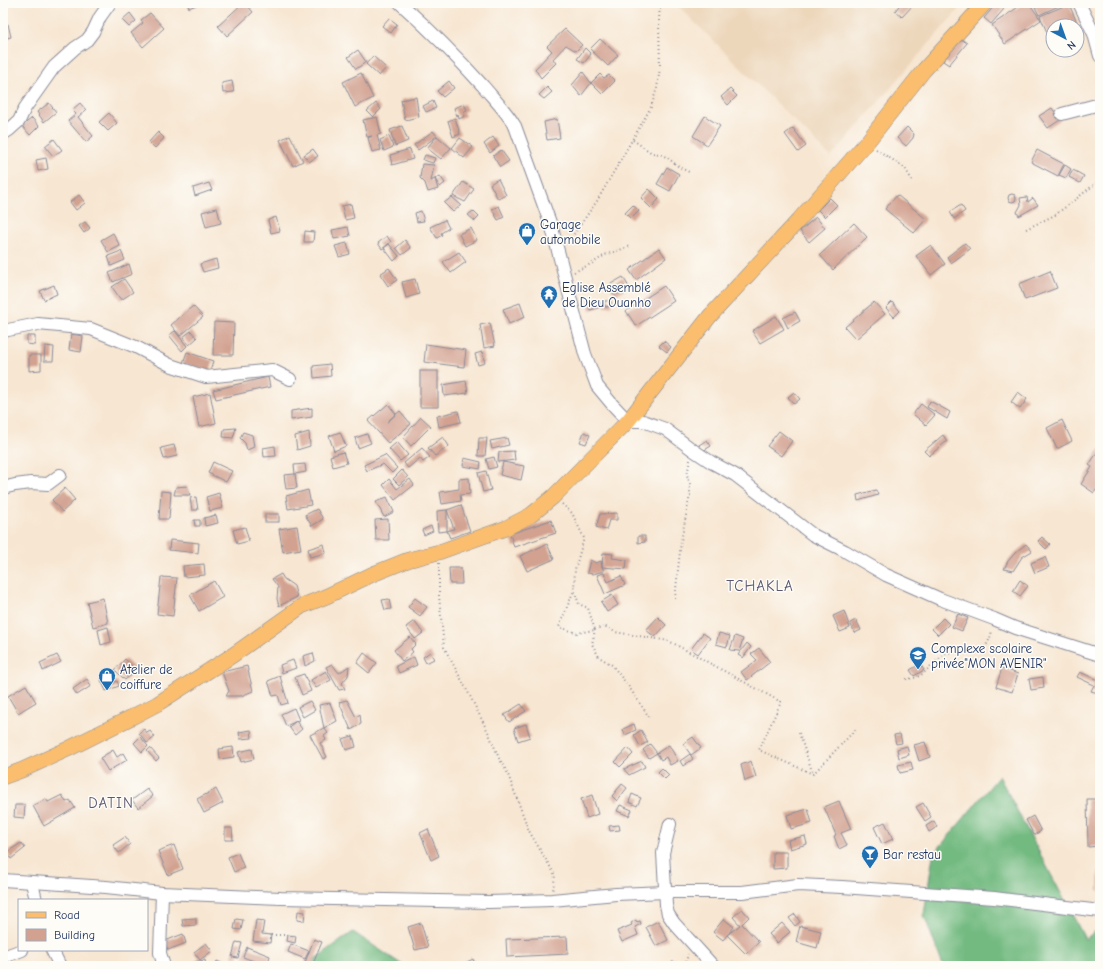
<svg xmlns="http://www.w3.org/2000/svg" width="1103" height="969" font-family="'Comic Neue',sans-serif">
	<style>
		.built { fill: #edd7bb }
		.forest { fill: #72ba80; stroke: #46746f }
		.building { fill: #d2a190 }
		.lines { fill: none; stroke-linecap: round; stroke-linejoin: round }
		.minor-casing { stroke: #898a98; stroke-width: 14 }
		.major-casing { stroke: #898a98; stroke-width: 16 }
		.path { stroke: #898a98; stroke-width: 2; stroke-dasharray: 1 3; stroke-linecap: butt }
		.minor { stroke: #fff; stroke-width: 12 }
		.major { stroke: #fabe6e; stroke-width: 15 }
		.labels { text-anchor: middle; dominant-baseline: central; stroke-width: 3; stroke-linejoin: round; paint-order: stroke }
		.poi-label { font-size: 13px; fill: #1b2f5e; stroke: #fdfcf7; text-anchor: start }
		.quarter-label { font-size: 15px; letter-spacing: 1px; fill: #5b5770; stroke: #fdfcf7 }
	</style>
	<rect width="100%" height="100%" fill="#fdfcf7"/>
	<filter id="ink" filterUnits="userSpaceOnUse"><feTurbulence type="fractalNoise" baseFrequency=".025" numOctaves="2"/><feDisplacementMap in="SourceGraphic" scale="8" xChannelSelector="R" yChannelSelector="G"/><feConvolveMatrix kernelMatrix="1 2 1 2 8 2 1 2 1" color-interpolation-filters="sRGB"/></filter>
	<filter id="wash" filterUnits="userSpaceOnUse"><feTurbulence type="fractalNoise" baseFrequency=".012" numOctaves="4" result="noise"/><feDisplacementMap in="SourceGraphic" scale="16" xChannelSelector="R" yChannelSelector="G"/><feGaussianBlur stdDeviation="0.9" result="paint"/><feColorMatrix in="noise" values="0 0 0 0 0 0 0 0 0 0 0 0 0 0 0 0 0 1.4 0 .05"/><feComposite in="paint" operator="in"/></filter>
	<g filter="url(#wash)">
		<rect width="100%" height="100%" fill="#f7e6d1"/>
		<path class="built" d="M 675,3 L 964,3 L 831,157 Z"/>
		<g class="forest">
			<path d="M 999,776 L 1085,939 L 1100,928 L 1100,966 L 943,966 L 924,915 L 933,855 Z"/>
			<path d="M 353,932 L 404,966 L 305,966 Z"/>
		</g>
		<g id="blocks">
			<g class="building">
				<path d="M 187,3 L 201,3 L 189,8 Z"/>
				<path d="M 243,3 L 245,3 L 253,12 L 227,36 L 218,26 Z"/>
				<path d="M 901,3 L 915,3 L 902,17 L 895,11 Z"/>
				<path d="M 997,3 L 1004,9 L 991,24 L 984,18 Z"/>
				<path d="M 1024,3 L 1029,3 L 1041,20 L 1005,44 L 992,25 Z"/>
				<path d="M 1033,3 L 1065,3 L 1039,15 Z"/>
				<path d="M 1069,4 L 1078,25 L 1075,26 L 1053,26 L 1053,35 L 1049,37 L 1040,16 Z"/>
				<path d="M 130,13 L 136,21 L 129,27 L 122,20 Z"/>
				<path d="M 150,13 L 164,28 L 143,47 L 131,33 L 143,23 L 141,20 Z"/>
				<path d="M 389,18 L 397,24 L 391,33 L 382,26 Z"/>
				<path d="M 8,24 L 11,37 L 3,39 L 3,26 Z"/>
				<path d="M 565,29 L 582,45 L 576,51 L 566,45 L 553,59 L 556,63 L 541,78 L 535,69 L 552,51 L 547,46 Z"/>
				<path d="M 600,39 L 618,55 L 608,66 L 590,49 Z"/>
				<path d="M 961,39 L 967,43 L 949,65 L 943,61 Z"/>
				<path d="M 585,48 L 591,54 L 584,63 L 577,59 Z"/>
				<path d="M 358,50 L 366,62 L 356,69 L 348,57 Z"/>
				<path d="M 373,56 L 386,68 L 379,76 L 366,64 Z"/>
				<path d="M 583,72 L 591,83 L 600,74 L 604,78 L 609,75 L 615,81 L 602,94 L 591,83 L 581,96 L 572,85 Z"/>
				<path d="M 361,73 L 373,98 L 355,107 L 343,82 Z"/>
				<path d="M 232,81 L 234,92 L 223,93 L 222,83 Z"/>
				<path d="M 449,81 L 454,88 L 443,97 L 437,91 Z"/>
				<path d="M 547,87 L 552,92 L 544,99 L 539,95 Z"/>
				<path d="M 730,89 L 737,96 L 728,105 L 721,97 Z"/>
				<path d="M 416,97 L 419,117 L 405,120 L 401,100 Z"/>
				<path d="M 433,101 L 436,108 L 426,112 L 423,106 Z"/>
				<path d="M 49,103 L 56,112 L 44,122 L 37,112 Z"/>
				<path d="M 80,103 L 86,110 L 78,117 L 93,136 L 86,142 L 68,121 L 76,114 L 72,110 Z"/>
				<path d="M 376,103 L 381,109 L 373,117 L 367,111 Z"/>
				<path d="M 464,104 L 467,110 L 463,112 L 465,116 L 459,119 L 458,114 L 457,116 L 454,108 Z"/>
				<path d="M 1052,108 L 1060,120 L 1048,128 L 1039,116 Z"/>
				<path d="M 109,113 L 117,123 L 108,131 L 99,122 Z"/>
				<path d="M 705,116 L 720,126 L 707,145 L 693,136 Z"/>
				<path d="M 377,117 L 381,134 L 377,135 L 381,150 L 372,152 L 368,138 L 372,136 L 367,137 L 363,120 Z"/>
				<path d="M 32,118 L 39,126 L 30,135 L 22,126 Z"/>
				<path d="M 455,118 L 460,134 L 453,137 L 448,121 Z"/>
				<path d="M 557,119 L 560,138 L 547,140 L 544,122 Z"/>
				<path d="M 402,126 L 408,141 L 395,146 L 390,130 Z"/>
				<path d="M 907,127 L 914,134 L 913,138 L 906,146 L 897,138 Z"/>
				<path d="M 793,128 L 806,146 L 798,152 L 785,134 Z"/>
				<path d="M 433,131 L 437,136 L 418,150 L 414,145 Z"/>
				<path d="M 158,132 L 164,138 L 155,148 L 149,142 Z"/>
				<path d="M 290,135 L 303,161 L 293,166 L 280,140 Z"/>
				<path d="M 389,136 L 393,147 L 384,151 L 380,140 Z"/>
				<path d="M 437,136 L 451,148 L 441,159 L 427,148 Z"/>
				<path d="M 493,137 L 499,146 L 490,153 L 484,144 Z"/>
				<path d="M 460,138 L 473,147 L 464,158 L 452,148 Z"/>
				<path d="M 54,139 L 62,150 L 53,156 L 45,146 Z"/>
				<path d="M 313,149 L 318,156 L 309,162 L 304,155 Z"/>
				<path d="M 410,149 L 413,159 L 392,165 L 390,155 Z"/>
				<path d="M 501,150 L 509,161 L 500,167 L 493,156 Z"/>
				<path d="M 1037,150 L 1064,164 L 1058,176 L 1031,162 Z"/>
				<path d="M 425,155 L 435,158 L 433,163 L 423,160 Z"/>
				<path d="M 46,158 L 48,169 L 38,171 L 36,160 Z"/>
				<path d="M 422,164 L 434,165 L 431,181 L 440,176 L 445,183 L 440,187 L 435,179 L 438,189 L 428,192 L 425,183 L 420,178 Z"/>
				<path d="M 1065,165 L 1071,169 L 1066,178 L 1059,175 Z"/>
				<path d="M 667,167 L 679,174 L 670,191 L 657,184 Z"/>
				<path d="M 1073,170 L 1084,176 L 1080,183 L 1069,177 Z"/>
				<path d="M 498,179 L 506,195 L 498,199 L 490,184 Z"/>
				<path d="M 463,182 L 474,189 L 465,202 L 453,196 Z"/>
				<path d="M 209,183 L 212,190 L 195,196 L 193,188 Z"/>
				<path d="M 649,189 L 659,199 L 651,208 L 641,198 Z"/>
				<circle cx="1012" cy="198" r="4"/>
				<path d="M 79,195 L 85,203 L 76,210 L 70,202 Z"/>
				<path d="M 897,195 L 926,219 L 914,233 L 885,209 Z"/>
				<path d="M 452,197 L 461,205 L 453,212 L 444,203 Z"/>
				<path d="M 1027,197 L 1028,202 L 1033,198 L 1038,205 L 1019,216 L 1017,212 L 1021,205 L 1020,198 Z"/>
				<path d="M 830,198 L 837,205 L 825,217 L 818,210 Z"/>
				<path d="M 351,204 L 354,218 L 345,220 L 342,206 Z"/>
				<path d="M 633,205 L 639,211 L 631,219 L 625,213 Z"/>
				<path d="M 961,205 L 965,211 L 954,219 L 950,212 Z"/>
				<path d="M 499,206 L 504,217 L 498,220 L 492,209 Z"/>
				<path d="M 217,208 L 221,223 L 206,227 L 202,212 Z"/>
				<path d="M 421,211 L 424,221 L 417,222 L 415,213 Z"/>
				<path d="M 473,211 L 479,217 L 475,221 L 468,215 Z"/>
				<path d="M 276,217 L 280,231 L 271,233 L 268,220 Z"/>
				<path d="M 816,217 L 825,228 L 809,242 L 800,231 Z"/>
				<path d="M 445,220 L 449,228 L 441,233 L 442,235 L 437,238 L 430,227 Z"/>
				<path d="M 85,222 L 90,228 L 84,233 L 79,226 Z"/>
				<path d="M 854,223 L 867,237 L 833,270 L 820,255 Z"/>
				<path d="M 348,227 L 350,236 L 334,239 L 332,230 Z"/>
				<path d="M 471,228 L 477,240 L 465,246 L 459,234 Z"/>
				<path d="M 305,231 L 314,232 L 313,242 L 304,242 Z"/>
				<path d="M 113,233 L 120,246 L 108,252 L 101,240 Z"/>
				<path d="M 387,236 L 391,242 L 382,249 L 378,243 Z"/>
				<path d="M 405,240 L 411,248 L 402,255 L 396,248 Z"/>
				<path d="M 347,243 L 350,254 L 339,257 L 335,246 Z"/>
				<path d="M 965,243 L 970,249 L 951,263 L 947,257 Z"/>
				<path d="M 389,244 L 399,256 L 394,261 L 384,248 Z"/>
				<path d="M 931,245 L 945,264 L 931,275 L 916,256 Z"/>
				<path d="M 659,248 L 666,258 L 636,280 L 629,270 Z"/>
				<path d="M 121,251 L 125,260 L 111,266 L 108,256 Z"/>
				<path d="M 459,252 L 466,262 L 451,273 L 443,262 Z"/>
				<path d="M 216,259 L 218,268 L 203,272 L 200,264 Z"/>
				<path d="M 129,264 L 132,274 L 113,282 L 109,273 Z"/>
				<path d="M 389,268 L 397,280 L 388,286 L 380,274 Z"/>
				<path d="M 1050,271 L 1057,288 L 1025,300 L 1019,284 Z"/>
				<path d="M 623,277 L 629,287 L 615,295 L 609,285 Z"/>
				<path d="M 124,279 L 133,292 L 121,300 L 112,287 Z"/>
				<path d="M 415,279 L 419,294 L 406,298 L 402,282 Z"/>
				<path d="M 54,285 L 57,294 L 44,300 L 40,291 Z"/>
				<path d="M 664,286 L 674,301 L 636,326 L 626,311 Z"/>
				<path d="M 604,301 L 611,301 L 612,306 L 605,307 Z"/>
				<path d="M 600,302 L 601,307 L 590,310 L 589,304 Z"/>
				<path d="M 874,302 L 885,314 L 856,339 L 845,327 Z"/>
				<path d="M 892,302 L 900,311 L 894,317 L 886,308 Z"/>
				<path d="M 520,303 L 525,317 L 509,324 L 503,309 Z"/>
				<path d="M 193,306 L 203,317 L 180,336 L 171,325 Z"/>
				<path d="M 795,312 L 800,321 L 788,328 L 783,318 Z"/>
				<path d="M 776,316 L 784,329 L 760,343 L 752,331 Z"/>
				<path d="M 214,322 L 234,323 L 233,355 L 213,355 Z"/>
				<path d="M 490,323 L 495,346 L 484,348 L 480,325 Z"/>
				<path d="M 175,331 L 187,346 L 182,351 L 169,335 Z"/>
				<path d="M 191,331 L 197,338 L 189,345 L 183,337 Z"/>
				<path d="M 71,334 L 83,336 L 81,352 L 69,350 Z"/>
				<path d="M 27,336 L 35,336 L 35,345 L 27,344 Z"/>
				<path d="M 664,341 L 671,347 L 667,352 L 659,346 Z"/>
				<path d="M 426,344 L 466,350 L 464,367 L 424,362 Z"/>
				<path d="M 45,346 L 54,347 L 53,361 L 44,361 Z"/>
				<path d="M 187,352 L 213,361 L 210,372 L 183,363 Z"/>
				<path d="M 482,352 L 485,363 L 478,365 L 475,354 Z"/>
				<path d="M 29,355 L 41,355 L 41,370 L 29,371 Z"/>
				<path d="M 330,364 L 331,376 L 314,378 L 313,366 Z"/>
				<rect x="420" y="371" width="18" height="36"/>
				<path d="M 268,377 L 270,387 L 216,399 L 213,390 Z"/>
				<path d="M 466,381 L 468,393 L 444,396 L 443,385 Z"/>
				<path d="M 794,392 L 800,399 L 794,404 L 788,397 Z"/>
				<path d="M 1018,392 L 1027,399 L 1020,409 L 1011,402 Z"/>
				<path d="M 210,393 L 216,423 L 199,427 L 193,397 Z"/>
				<path d="M 930,401 L 950,412 L 947,419 L 927,407 Z"/>
				<path d="M 388,404 L 396,414 L 387,422 L 400,411 L 411,424 L 388,443 L 368,421 Z"/>
				<path d="M 921,404 L 935,415 L 926,425 L 913,414 Z"/>
				<path d="M 312,408 L 312,417 L 291,420 L 291,411 Z"/>
				<path d="M 458,411 L 461,422 L 439,427 L 437,416 Z"/>
				<path d="M 421,417 L 431,426 L 411,446 L 403,437 Z"/>
				<path d="M 1062,420 L 1072,441 L 1057,449 L 1047,428 Z"/>
				<path d="M 236,428 L 233,438 L 223,437 L 224,429 Z"/>
				<path d="M 779,431 L 792,441 L 781,456 L 767,446 Z"/>
				<path d="M 243,432 L 252,435 L 254,447 L 247,450 L 245,443 L 240,438 Z"/>
				<path d="M 309,432 L 310,446 L 297,450 L 295,436 Z"/>
				<path d="M 340,432 L 346,446 L 334,451 L 329,436 Z"/>
				<path d="M 584,432 L 590,435 L 586,444 L 580,442 Z"/>
				<path d="M 367,434 L 371,443 L 358,448 L 355,438 Z"/>
				<path d="M 943,435 L 947,441 L 929,456 L 924,451 Z"/>
				<path d="M 443,437 L 449,446 L 435,456 L 428,448 Z"/>
				<path d="M 479,438 L 487,438 L 485,456 L 478,456 Z"/>
				<path d="M 507,438 L 509,445 L 492,449 L 490,441 Z"/>
				<path d="M 707,440 L 711,446 L 703,451 L 699,445 Z"/>
				<path d="M 397,442 L 408,455 L 400,461 L 389,449 Z"/>
				<path d="M 174,445 L 177,456 L 164,459 L 161,448 Z"/>
				<path d="M 275,446 L 276,456 L 264,457 L 263,448 Z"/>
				<path d="M 422,448 L 430,457 L 423,462 L 420,458 L 408,468 L 404,463 Z"/>
				<path d="M 1100,448 L 1100,484 L 1094,493 L 1081,484 L 1092,467 L 1089,465 Z"/>
				<path d="M 514,451 L 515,460 L 498,462 L 499,452 Z"/>
				<path d="M 343,452 L 347,463 L 333,467 L 330,456 Z"/>
				<path d="M 385,455 L 397,468 L 392,473 L 383,464 L 367,471 L 364,465 Z"/>
				<path d="M 494,457 L 497,467 L 489,469 L 486,459 Z"/>
				<path d="M 464,458 L 481,462 L 480,469 L 463,466 Z"/>
				<path d="M 213,462 L 232,471 L 226,482 L 208,473 Z"/>
				<path d="M 503,462 L 524,466 L 521,480 L 500,475 Z"/>
				<path d="M 305,464 L 306,472 L 295,474 L 294,465 Z"/>
				<path d="M 402,470 L 408,477 L 399,485 L 393,479 Z"/>
				<path d="M 486,471 L 491,490 L 483,492 L 478,473 Z"/>
				<path d="M 295,474 L 297,488 L 286,489 L 284,475 Z"/>
				<path d="M 469,478 L 470,494 L 460,495 L 461,501 L 442,504 L 440,492 L 459,489 L 459,479 Z"/>
				<path d="M 389,479 L 397,489 L 410,479 L 414,485 L 395,500 L 383,485 Z"/>
				<path d="M 187,486 L 190,495 L 174,495 L 176,487 Z"/>
				<path d="M 65,488 L 75,500 L 62,512 L 52,500 Z"/>
				<path d="M 308,490 L 311,505 L 288,509 L 286,496 Z"/>
				<path d="M 876,490 L 878,495 L 858,501 L 857,495 Z"/>
				<path d="M 161,491 L 171,492 L 169,519 L 159,519 Z"/>
				<path d="M 219,493 L 223,508 L 210,511 L 206,497 Z"/>
				<path d="M 196,497 L 198,510 L 192,510 L 190,498 Z"/>
				<path d="M 387,497 L 394,512 L 384,517 L 376,502 Z"/>
				<path d="M 461,505 L 470,531 L 450,538 L 447,531 L 454,529 L 447,510 L 447,531 L 438,532 L 437,511 L 447,510 Z"/>
				<path d="M 317,509 L 323,519 L 312,526 L 305,515 Z"/>
				<path d="M 617,513 L 617,520 L 609,520 L 606,530 L 596,527 L 600,514 Z"/>
				<rect x="265" y="514" width="14" height="8"/>
				<path d="M 216,515 L 218,523 L 205,526 L 204,518 Z"/>
				<path d="M 388,519 L 389,540 L 376,540 L 375,520 Z"/>
				<path d="M 194,520 L 200,520 L 200,526 L 195,526 Z"/>
				<path d="M 551,520 L 556,533 L 514,547 L 510,534 Z"/>
				<path d="M 297,526 L 301,549 L 283,552 L 279,529 Z"/>
				<path d="M 431,526 L 433,531 L 424,535 L 422,530 Z"/>
				<path d="M 245,527 L 249,541 L 237,544 L 233,530 Z"/>
				<path d="M 638,536 L 645,536 L 645,542 L 638,543 Z"/>
				<path d="M 1042,537 L 1050,544 L 1046,549 L 1038,541 Z"/>
				<path d="M 170,540 L 199,543 L 198,553 L 169,550 Z"/>
				<path d="M 324,544 L 326,553 L 310,557 L 308,549 Z"/>
				<path d="M 547,544 L 554,559 L 527,571 L 520,556 Z"/>
				<path d="M 1026,544 L 1032,551 L 1022,557 L 1013,571 L 1004,569 L 1008,561 L 1016,552 Z"/>
				<path d="M 603,553 L 613,554 L 612,558 L 627,560 L 626,569 L 602,567 L 604,571 L 593,574 L 587,573 L 590,560 L 596,563 L 601,561 L 602,567 Z"/>
				<path d="M 1045,557 L 1049,567 L 1035,573 L 1031,563 Z"/>
				<path d="M 204,564 L 205,575 L 184,577 L 183,566 Z"/>
				<path d="M 449,568 L 461,568 L 462,584 L 450,584 Z"/>
				<path d="M 604,573 L 608,582 L 621,576 L 625,585 L 605,594 L 597,575 Z"/>
				<path d="M 281,574 L 284,579 L 294,586 L 297,597 L 279,606 L 277,599 L 278,587 L 272,579 Z"/>
				<path d="M 161,577 L 177,578 L 173,616 L 157,614 Z"/>
				<path d="M 1020,580 L 1028,586 L 1020,596 L 1013,591 Z"/>
				<path d="M 214,581 L 223,597 L 199,611 L 190,595 Z"/>
				<path d="M 612,595 L 618,605 L 607,612 L 601,602 Z"/>
				<path d="M 103,598 L 108,623 L 93,627 L 87,602 Z"/>
				<path d="M 415,598 L 427,607 L 420,616 L 408,607 Z"/>
				<path d="M 389,599 L 391,609 L 385,610 L 382,600 Z"/>
				<path d="M 844,611 L 850,628 L 840,632 L 833,616 Z"/>
				<path d="M 958,614 L 968,618 L 962,631 L 952,627 Z"/>
				<path d="M 658,617 L 666,625 L 655,637 L 646,630 Z"/>
				<path d="M 943,618 L 949,624 L 938,635 L 932,629 Z"/>
				<path d="M 856,620 L 861,630 L 855,633 L 850,623 Z"/>
				<path d="M 414,621 L 423,633 L 415,639 L 406,627 Z"/>
				<path d="M 108,627 L 111,642 L 101,645 L 98,630 Z"/>
				<path d="M 703,633 L 710,638 L 698,654 L 691,649 Z"/>
				<path d="M 719,633 L 730,636 L 727,647 L 716,644 Z"/>
				<path d="M 735,636 L 743,639 L 739,651 L 730,650 Z"/>
				<path d="M 410,637 L 416,644 L 411,649 L 413,652 L 402,661 L 394,650 Z"/>
				<path d="M 747,643 L 751,647 L 743,658 L 738,655 Z"/>
				<path d="M 759,648 L 770,662 L 747,680 L 741,672 L 757,660 L 751,654 Z"/>
				<path d="M 430,652 L 434,659 L 426,663 L 423,657 Z"/>
				<path d="M 313,653 L 315,661 L 305,666 L 303,656 Z"/>
				<path d="M 364,653 L 377,663 L 369,673 L 357,663 Z"/>
				<path d="M 57,655 L 61,662 L 43,671 L 40,663 Z"/>
				<path d="M 414,657 L 417,665 L 399,673 L 396,666 Z"/>
				<path d="M 125,659 L 136,670 L 125,680 L 115,670 Z"/>
				<path d="M 293,660 L 296,668 L 282,673 L 280,665 Z"/>
				<path d="M 332,664 L 339,673 L 349,666 L 348,676 L 342,683 L 345,689 L 339,690 L 326,667 Z"/>
				<path d="M 920,664 L 924,670 L 914,676 L 910,670 Z"/>
				<path d="M 247,666 L 253,691 L 241,696 L 226,696 L 229,691 L 222,672 Z"/>
				<path d="M 1002,668 L 1018,674 L 1012,692 L 996,687 Z"/>
				<path d="M 326,671 L 331,680 L 316,688 L 311,680 Z"/>
				<path d="M 1080,672 L 1100,681 L 1100,688 L 1098,693 L 1091,691 L 1094,685 L 1077,677 Z"/>
				<path d="M 304,674 L 311,691 L 302,695 L 295,677 Z"/>
				<path d="M 280,676 L 288,703 L 281,705 L 278,695 L 273,696 L 268,681 Z"/>
				<path d="M 109,677 L 112,683 L 117,681 L 119,686 L 106,691 L 101,680 Z"/>
				<path d="M 1043,677 L 1044,688 L 1031,690 L 1029,679 Z"/>
				<path d="M 87,679 L 91,686 L 77,695 L 73,689 Z"/>
				<path d="M 26,685 L 36,702 L 18,713 L 8,696 Z"/>
				<path d="M 347,700 L 356,717 L 360,714 L 361,724 L 351,730 L 339,702 Z"/>
				<path d="M 310,701 L 315,710 L 303,717 L 298,707 Z"/>
				<path d="M 330,703 L 337,721 L 324,728 L 319,705 Z"/>
				<path d="M 521,704 L 526,711 L 509,722 L 504,715 Z"/>
				<path d="M 294,708 L 299,720 L 286,726 L 281,714 Z"/>
				<path d="M 296,721 L 302,729 L 295,735 L 289,727 Z"/>
				<path d="M 526,724 L 530,737 L 518,741 L 514,728 Z"/>
				<path d="M 634,724 L 636,730 L 625,735 L 623,729 Z"/>
				<path d="M 324,728 L 328,733 L 324,736 L 326,740 L 320,743 L 327,757 L 323,759 L 310,735 Z"/>
				<path d="M 144,729 L 147,733 L 150,731 L 155,737 L 147,743 L 139,733 Z"/>
				<path d="M 251,730 L 252,738 L 240,739 L 239,732 Z"/>
				<path d="M 641,730 L 648,742 L 640,746 L 634,735 Z"/>
				<path d="M 900,734 L 902,743 L 896,744 L 894,735 Z"/>
				<path d="M 353,736 L 356,747 L 346,750 L 342,739 Z"/>
				<path d="M 140,737 L 148,746 L 142,752 L 134,743 Z"/>
				<path d="M 693,737 L 701,748 L 691,755 L 683,744 Z"/>
				<path d="M 925,742 L 930,757 L 919,761 L 914,745 Z"/>
				<path d="M 650,744 L 657,753 L 649,758 L 643,750 Z"/>
				<path d="M 669,745 L 678,761 L 670,765 L 666,757 L 661,760 L 657,753 Z"/>
				<path d="M 907,746 L 909,755 L 899,758 L 897,749 Z"/>
				<path d="M 233,747 L 234,757 L 220,759 L 219,749 Z"/>
				<path d="M 150,748 L 159,758 L 156,761 L 147,751 Z"/>
				<path d="M 628,748 L 633,754 L 620,767 L 615,762 Z"/>
				<path d="M 252,749 L 254,759 L 241,762 L 238,752 Z"/>
				<path d="M 113,750 L 117,757 L 123,753 L 127,760 L 108,771 L 100,758 Z"/>
				<path d="M 690,754 L 693,759 L 683,766 L 680,761 Z"/>
				<path d="M 642,761 L 645,767 L 629,775 L 624,769 Z"/>
				<path d="M 751,761 L 756,777 L 745,781 L 741,765 Z"/>
				<path d="M 911,762 L 913,770 L 900,773 L 898,765 Z"/>
				<path d="M 662,768 L 669,775 L 665,779 L 658,772 Z"/>
				<path d="M 622,784 L 627,788 L 617,801 L 612,796 Z"/>
				<path d="M 147,789 L 153,796 L 138,808 L 132,800 Z"/>
				<path d="M 216,789 L 223,803 L 204,813 L 197,799 Z"/>
				<path d="M 632,794 L 641,798 L 637,806 L 629,802 Z"/>
				<path d="M 62,795 L 66,802 L 70,800 L 75,808 L 44,826 L 33,806 L 46,799 L 48,802 Z"/>
				<path d="M 592,795 L 598,814 L 587,818 L 581,799 Z"/>
				<path d="M 1087,799 L 1100,799 L 1100,846 L 1088,847 Z"/>
				<path d="M 839,801 L 851,829 L 841,833 L 847,845 L 839,849 L 834,836 L 836,835 L 824,807 Z"/>
				<path d="M 923,803 L 931,817 L 925,821 L 916,807 Z"/>
				<path d="M 15,805 L 25,805 L 24,818 L 14,817 Z"/>
				<path d="M 620,805 L 632,810 L 629,816 L 617,811 Z"/>
				<path d="M 808,809 L 812,823 L 791,829 L 787,815 Z"/>
				<path d="M 1033,816 L 1041,831 L 1034,835 L 1026,820 Z"/>
				<path d="M 934,821 L 937,827 L 929,832 L 926,826 Z"/>
				<path d="M 885,822 L 893,839 L 882,844 L 874,827 Z"/>
				<path d="M 619,825 L 620,830 L 610,831 L 609,826 Z"/>
				<path d="M 225,828 L 232,828 L 233,840 L 225,840 Z"/>
				<path d="M 428,829 L 439,856 L 431,860 L 420,833 Z"/>
				<path d="M 805,836 L 807,844 L 790,849 L 788,840 Z"/>
				<path d="M 125,837 L 130,844 L 119,853 L 113,845 Z"/>
				<path d="M 21,843 L 25,848 L 11,859 L 7,852 Z"/>
				<path d="M 174,845 L 183,869 L 168,875 L 158,851 Z"/>
				<path d="M 773,852 L 787,852 L 787,868 L 773,869 Z"/>
				<path d="M 238,853 L 244,868 L 234,872 L 228,857 Z"/>
				<path d="M 1099,871 L 1100,871 L 1100,891 L 1098,891 Z"/>
				<path d="M 742,909 L 749,917 L 742,924 L 759,942 L 746,954 L 727,935 L 740,925 L 733,917 Z"/>
				<path d="M 298,911 L 305,912 L 304,921 L 297,920 Z"/>
				<path d="M 795,914 L 800,922 L 795,926 L 789,918 Z"/>
				<path d="M 196,918 L 196,925 L 183,926 L 182,919 Z"/>
				<path d="M 236,919 L 243,920 L 241,930 L 234,929 Z"/>
				<path d="M 724,919 L 734,927 L 723,940 L 713,932 Z"/>
				<path d="M 256,920 L 264,921 L 262,934 L 271,935 L 270,943 L 253,941 Z"/>
				<path d="M 636,920 L 636,922 L 640,921 L 641,924 L 635,927 L 638,935 L 622,942 L 617,931 L 632,925 L 631,923 Z"/>
				<path d="M 658,921 L 668,940 L 656,946 L 646,927 Z"/>
				<path d="M 421,923 L 428,947 L 415,950 L 408,927 Z"/>
				<path d="M 782,923 L 790,932 L 777,943 L 769,934 Z"/>
				<path d="M 800,926 L 821,931 L 817,948 L 796,942 Z"/>
				<path d="M 183,934 L 186,943 L 168,950 L 165,941 Z"/>
				<path d="M 288,935 L 296,936 L 295,943 L 287,941 Z"/>
				<path d="M 567,937 L 568,954 L 507,957 L 506,939 Z"/>
				<path d="M 314,939 L 322,942 L 312,966 L 307,966 L 304,965 Z"/>
				<path d="M 236,942 L 242,943 L 238,958 L 232,957 Z"/>
				<path d="M 206,943 L 212,951 L 200,960 L 194,952 Z"/>
				<path d="M 291,944 L 309,951 L 305,959 L 288,952 Z"/>
				<path d="M 247,947 L 270,956 L 267,966 L 243,957 Z"/>
				<path d="M 473,959 L 476,966 L 459,966 Z"/>
				<path d="M 205,960 L 206,966 L 180,966 L 180,965 Z"/>
				<path d="M 217,961 L 228,966 L 215,966 Z"/>
				<path d="M 251,961 L 264,966 L 253,966 L 250,965 Z"/>
				<path d="M 672,962 L 682,963 L 682,966 L 672,966 Z"/>
			</g>
		</g>
	</g>
	<g filter="url(#ink)">
		<use href="#blocks" fill-opacity="0" stroke="#898a98" stroke-width="1"/>
		<g class="lines">
			<g class="minor-casing">
				<g id="minor">
					<path d="M 400,3 C 429,29 457,57 483,86 C 494,99 506,111 515,126 L 552,228 L 585,354 L 593,375 L 597,386 L 612,404 L 628,421 L 643,421 L 665,429 L 693,450 L 711,462 L 735,475 L 813,535 L 845,551 L 886,575 L 940,599 L 994,619 L 1015,628 L 1100,655"/>
					<path d="M 1079,3 L 1094,34 L 1100,56"/>
					<path d="M 1062,114 L 1100,104"/>
					<path d="M 3,134 L 9,130 L 19,121 L 25,108 L 54,67 L 75,48 L 87,40 L 93,32 L 100,17 L 110,3"/>
					<path d="M 3,331 L 38,324 L 91,329 L 136,347 L 170,365 L 206,377 L 272,370 L 290,379"/>
					<path d="M 3,488 L 15,485 L 31,483 L 48,484 L 60,475"/>
					<path d="M 670,824 L 663,853 L 666,905 L 668,914 L 674,923 L 713,966"/>
					<path d="M 3,880 L 106,887 L 162,893 L 281,898 L 489,902 L 552,900 L 616,894 L 666,892 L 742,892 L 798,885 L 842,887 L 994,898 L 1100,911"/>
					<path d="M 32,883 L 36,900"/>
					<path d="M 162,893 L 160,953 L 164,966"/>
					<path d="M 52,950 L 60,966"/>
					<path d="M 3,957 L 22,950"/>
				</g>
			</g>
			<g class="major-casing">
				<path id="major" d="M 3,777 L 22,770 L 68,749 L 128,719 L 157,704 L 233,655 L 302,606 L 327,596 L 373,574 L 408,560 L 439,552 L 506,528 L 531,515 L 553,497 L 628,421 L 710,316 L 798,221 L 867,142 L 924,70 L 985,3"/>
			</g>
			<g class="path">
				<path d="M 633,140 L 652,153 L 660,154 L 668,158 L 679,167 L 691,173"/>
				<path d="M 876,149 L 905,168 L 913,182"/>
				<path d="M 1026,229 L 1055,215 L 1076,199 L 1100,180"/>
				<path d="M 567,244 L 597,201 L 651,107 L 657,88 L 660,68 L 659,21 L 660,3"/>
				<path d="M 574,272 L 593,263 L 605,255 L 631,246"/>
				<path d="M 562,504 L 572,513 L 584,538 L 575,569 L 574,590 L 579,604 L 588,608 L 595,630 L 577,633 L 559,627 L 574,590"/>
				<path d="M 439,563 L 439,596 L 444,647 L 470,696 L 489,734 L 499,758 L 507,772 L 529,831 L 555,875 L 553,890"/>
				<path d="M 675,599 L 681,541 L 690,495 L 690,484 L 687,475 L 690,460"/>
				<path d="M 906,679 C 925,678 925,669 939,659 C 941,657 944,654 946,653 C 949,652 953,653 955,653 C 976,651 987,655 992,630"/>
				<path d="M 649,717 L 629,687 L 612,665 L 599,657 L 592,644 L 595,630 L 604,626 L 615,632 L 669,641 L 781,702 L 759,750 L 813,774"/>
				<path d="M 799,733 L 813,774"/>
				<path d="M 813,774 L 857,728"/>
				<path d="M 271,935 L 288,935"/>
				<path d="M 685,966 L 688,954"/>
			</g>
			<use href="#minor" class="minor"/>
			<use href="#major" class="major"/>
		</g>
	</g>
	<defs>
		<g id="shop-pin" transform="scale(0.9)"><path d="M0 17L-7.5 6A9.5 9.5 0 1 1 7.5 6Z" fill="#1f6fb2" stroke="#fdfcf7"/><path d="M-5-2.5h2.3a2.7 3.5 0 0 1 5.4 0H5L5.5 6h-11ZM-1.5-2.5h3a1.5 2.3 0 0 0-3 0Z" fill="#fff"/></g>
		<g id="temple-pin" transform="scale(0.9)"><path d="M0 17L-7.5 6A9.5 9.5 0 1 1 7.5 6Z" fill="#1f6fb2" stroke="#fdfcf7"/><path d="M0-6L5-2H3V0L6.5 2.5H4V6H1.5V3h-3V6H-4V2.5H-6.5L-3 0V-2H-5Z" fill="#fff"/></g>
		<g id="school-pin" transform="scale(0.9)"><path d="M0 17L-7.5 6A9.5 9.5 0 1 1 7.5 6Z" fill="#1f6fb2" stroke="#fdfcf7"/><path d="M0-5L7-2L0 1L-7-2ZM-4 1L0 2.5L4 1V4Q0 6-4 4Z" fill="#fff"/></g>
		<g id="bar-pin" transform="scale(0.9)"><path d="M0 17L-7.5 6A9.5 9.5 0 1 1 7.5 6Z" fill="#1f6fb2" stroke="#fdfcf7"/><path d="M-6-5H6L.8 .8V4.5H3.5V6h-7V4.5H-.8V.8Z" fill="#fff"/></g>
	</defs>
	<g fill-rule="evenodd">
		<use href="#shop-pin" x="527" y="231"/>
		<use href="#temple-pin" x="549" y="294"/>
		<use href="#school-pin" x="918" y="655"/>
		<use href="#shop-pin" x="107" y="676"/>
		<use href="#bar-pin" x="870" y="854"/>
	</g>
	<g class="labels">
		<g class="poi-label">
			<text x="540" y="224">Garage<tspan x="540" dy="15">automobile</tspan></text>
			<text x="562" y="287">Eglise Assemblé<tspan x="562" dy="15">de Dieu Ouanho</tspan></text>
			<text x="931" y="648">Complexe scolaire<tspan x="931" dy="15">privée"MON AVENIR"</tspan></text>
			<text x="120" y="669">Atelier de<tspan x="120" dy="15">coiffure</tspan></text>
			<text x="883" y="854">Bar restau</text>
		</g>
		<g class="quarter-label">
			<text x="760" y="586">TCHAKLA</text>
			<text x="111" y="803">DATIN</text>
		</g>
	</g>
	<rect width="1103" height="969" fill="none" stroke="#fdfcf7" stroke-width="16"/>
	<rect x="18" y="899" width="130" height="52" fill="#fdfcf7" stroke="#a3aaba"/>
	<rect x="26" y="912" width="20" height="6" fill="#fabe6e" stroke="#a3aaba"/>
	<text x="54" y="919" font-size="12" fill="#1b2f5e">Road</text>
	<rect x="26" y="929" width="20" height="12" fill="#d2a190" stroke="#a3aaba"/>
	<text x="54" y="939" font-size="12" fill="#1b2f5e">Building</text>
	<g transform="translate(1065 38) rotate(139)"><circle r="19" fill="#fdfcf7" stroke="#a3aaba"/>
	<path d="M0-3L7 15L0 10L-7 15Z" fill="#1f6fb2"/>
	<text y="-6" font-size="11" font-weight="bold" text-anchor="middle" fill="#1b2f5e">N</text>
	</g>
</svg>
